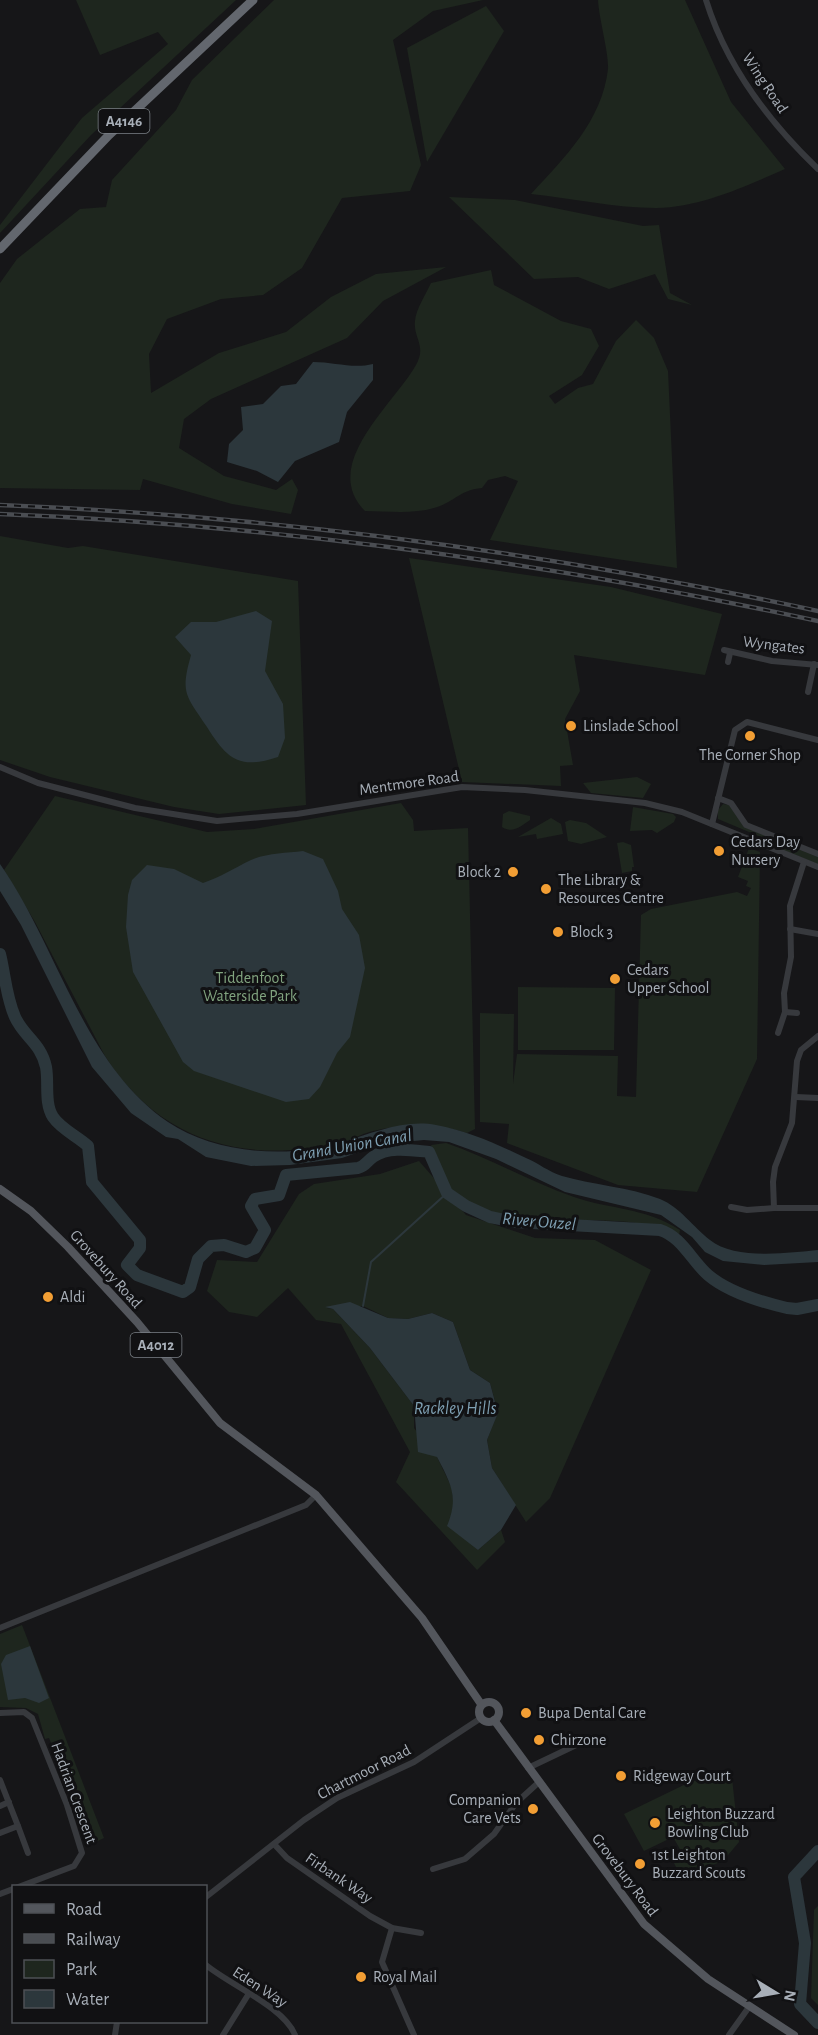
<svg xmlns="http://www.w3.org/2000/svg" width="818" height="2035" font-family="'Alegreya Sans',sans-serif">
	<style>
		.green { fill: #1e261e }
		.water { fill: #2c373c }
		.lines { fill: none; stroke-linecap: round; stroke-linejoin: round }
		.stream { stroke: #2c373c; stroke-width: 2 }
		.river { stroke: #2c373c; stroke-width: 12 }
		.minor { stroke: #37393d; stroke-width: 6 }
		.major { stroke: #53565c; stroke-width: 8 }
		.highway { stroke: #63676e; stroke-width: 9 }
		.rail-casing { stroke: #4a4d52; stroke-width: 4.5 }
		.rail { stroke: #111113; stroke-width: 2; stroke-dasharray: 7; stroke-linecap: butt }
		.poi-dot { fill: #f29e34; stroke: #111113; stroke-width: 2 }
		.labels { text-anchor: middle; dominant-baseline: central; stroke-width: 6; stroke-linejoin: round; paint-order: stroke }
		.shield { fill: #111113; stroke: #7b8086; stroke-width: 1.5 }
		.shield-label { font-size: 15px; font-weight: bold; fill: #a8afb8 }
		.street-label { font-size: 16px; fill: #a8afb8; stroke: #111113 }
		.poi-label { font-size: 16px; fill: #a8afb8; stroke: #111113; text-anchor: start }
		.park-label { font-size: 16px; fill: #81a37f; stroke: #111113 }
		.water-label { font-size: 18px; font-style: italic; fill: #7fa0b3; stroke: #111113 }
	</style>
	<rect width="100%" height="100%" fill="#161618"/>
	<g class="green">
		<path d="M 76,0 L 236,0 L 91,135 L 0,233 L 0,225 L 82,118 L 168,44 L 158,32 L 100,55 Z"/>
		<path d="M 274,0 L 483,0 L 433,11 L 393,40 L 421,165 L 410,191 L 342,198 L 302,268 L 263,295 L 221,299 L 167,319 L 149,354 L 151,393 L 219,353 L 286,332 L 331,297 L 376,274 L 446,267 L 383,301 L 347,338 L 211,399 L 184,419 L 179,448 L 224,476 L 276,490 L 292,479 L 298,490 L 291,514 L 232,504 L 143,479 L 140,490 L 0,488 L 0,283 L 17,259 L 80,209 L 106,207 L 112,180 L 176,110 L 192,80 Z"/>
		<path d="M 598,0 L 685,0 L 731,102 L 785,169 C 744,187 701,207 656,208 C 616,208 571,198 531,194 C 565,157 602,121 608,69 C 609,53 599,19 598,0 Z"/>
		<path d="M 486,6 L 504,31 L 427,162 L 407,48 Z"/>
		<path d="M 449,197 L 515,200 L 643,226 L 659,225 L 670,293 L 692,305 L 668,299 L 655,274 L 609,289 L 578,277 L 534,279 Z"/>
		<path d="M 491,270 L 494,285 L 561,321 L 591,329 L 599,346 L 582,375 L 549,396 L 555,404 L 578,388 L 593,384 L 616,341 L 636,320 L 654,338 L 668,371 L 677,568 L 490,540 L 518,481 L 505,476 L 488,480 L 482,488 C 461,490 457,499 440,506 C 417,515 389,511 365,511 C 319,465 394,404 416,365 C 427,346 413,338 415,321 C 416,309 426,294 431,283 Z"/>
		<path d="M 0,536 L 68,548 L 83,546 L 298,581 L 306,805 L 219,814 L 174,807 L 50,777 L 0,760 Z"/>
		<path d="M 409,558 L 611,587 L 722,614 L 705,675 L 574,655 L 580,691 L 565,719 L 573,765 L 560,766 L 561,786 L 462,782 Z"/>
		<path d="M 637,777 L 651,784 L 643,798 L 591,793 L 583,783 Z"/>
		<path d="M 55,796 L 207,832 L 254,829 L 401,803 L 413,820 L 414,831 L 468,828 L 475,1129 L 467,1133 C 434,1123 406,1123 373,1131 C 361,1134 350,1141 338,1143 C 243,1165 158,1140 105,1056 L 35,922 L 4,870 Z"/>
		<path d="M 723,804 L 729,805 L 744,827 L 818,857 L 818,864 L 760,841 L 761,837 L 718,819 L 718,810 Z"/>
		<path d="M 633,807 L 673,814 L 676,817 L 674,822 L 657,833 L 652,830 L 630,831 Z"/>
		<path d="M 509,811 L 530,816 L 530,820 C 521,826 513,834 502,827 L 503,814 Z"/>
		<path d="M 551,818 L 561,824 L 563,834 L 537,839 L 536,834 L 518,837 Z"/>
		<path d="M 570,820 L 586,823 L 607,837 L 581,844 L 568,841 L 565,822 Z"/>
		<path d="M 623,842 L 631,845 L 634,867 L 632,867 L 632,871 L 622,873 L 617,843 Z"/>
		<path d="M 749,848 L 760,852 L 757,1059 L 697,1192 L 618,1185 L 507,1143 L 509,1124 L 480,1122 L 480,1013 L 514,1014 L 513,1084 L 517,1054 L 618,1056 L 617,1096 L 636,1097 L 641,915 L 651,909 L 737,892 L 747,896 L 751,888 L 746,886 L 748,881 L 738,877 Z"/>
		<path d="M 518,987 L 615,988 L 614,1050 L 518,1050 Z"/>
		<path d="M 446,1143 C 490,1158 530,1182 574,1197 C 612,1210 644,1207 680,1230 L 679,1235 C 618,1203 498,1241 452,1191 C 440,1178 440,1160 431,1145 Z"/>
		<path d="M 419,1161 L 466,1215 L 535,1238 L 595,1240 L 651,1270 L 550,1498 L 526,1522 L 492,1468 L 487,1440 L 498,1412 L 490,1383 L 470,1370 L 453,1322 L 432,1313 L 408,1319 L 388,1318 L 363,1306 L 327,1308 L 333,1309 L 370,1348 L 414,1406 L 414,1428 L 437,1457 L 452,1488 L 454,1509 L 478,1550 L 501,1530 L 505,1542 L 477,1570 L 396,1482 L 410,1452 L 341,1324 L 316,1320 L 288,1288 L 257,1317 L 229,1312 L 207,1291 L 217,1260 L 257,1262 L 299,1194 L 314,1184 L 380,1174 Z"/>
		<path d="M 22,1625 L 104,1838 L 87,1846 L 88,1841 L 69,1798 L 73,1795 L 49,1738 L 45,1739 L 38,1714 L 26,1708 L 0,1707 L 0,1634 Z"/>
		<path d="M 726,1773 L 732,1778 L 739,1842 L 723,1861 L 681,1877 L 671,1857 L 681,1851 L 673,1837 L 644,1851 L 624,1814 L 690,1782 Z"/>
		<path d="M 818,1906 L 818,2005 L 811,1998 L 814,1910 Z"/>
	</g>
	<g class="water">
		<path d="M 313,362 C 334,362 353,369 373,364 L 373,380 L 347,412 L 339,442 L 295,461 L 278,482 L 257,471 L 227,462 L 229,444 L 243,430 L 241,407 L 263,404 L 281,386 L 296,384 Z"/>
		<path d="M 256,611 L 272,621 L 265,671 L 283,704 L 285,738 L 278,757 C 239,770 227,759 207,727 C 186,695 180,694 191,655 L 175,637 L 191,622 L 216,622 Z"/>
		<path d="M 303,851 L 323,859 L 338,891 L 342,909 L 359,935 L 365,968 L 350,1037 L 337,1053 L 320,1087 L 309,1099 L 286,1102 L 194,1071 L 183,1062 L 133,972 L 126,927 L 128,895 L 132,880 L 147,865 L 174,869 L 203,883 C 221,877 234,868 251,860 C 267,853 286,853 303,851 Z"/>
		<path d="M 0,864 C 58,947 83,1064 168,1122 C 215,1154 290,1159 343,1142 C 372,1133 405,1119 436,1125 C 468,1131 497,1144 526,1158 C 538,1163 549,1172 562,1176 C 593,1185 629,1187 660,1199 C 680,1207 693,1227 710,1240 C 734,1260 788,1253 818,1250 L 818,1262 L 764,1265 L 723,1261 L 705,1252 L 692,1237 L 661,1215 L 565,1192 L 496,1159 L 449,1142 L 424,1140 L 382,1144 L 342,1158 L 290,1165 L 251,1166 L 206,1157 L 178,1139 L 166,1137 L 131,1113 L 92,1067 L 21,925 L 0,891 Z"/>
		<path d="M 350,1302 L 388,1318 L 408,1319 L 432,1313 L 453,1322 L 470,1370 L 490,1383 L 498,1413 L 487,1440 L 492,1468 L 516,1505 L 501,1530 L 478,1550 L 447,1526 C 459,1497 451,1484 437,1457 L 418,1452 L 414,1406 L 370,1348 L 333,1309 L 325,1307 Z"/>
		<path d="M 30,1646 L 49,1698 L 39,1703 L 25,1698 L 8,1700 L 1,1664 L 6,1655 Z"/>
	</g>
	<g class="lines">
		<path class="stream" d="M 363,1306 L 371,1262 L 447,1193"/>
		<g class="river">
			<path d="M 0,954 C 5,974 6,997 15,1017 C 24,1037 41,1043 46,1067 C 49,1082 44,1103 53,1117 C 61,1129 77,1136 88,1146 L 92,1182 L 140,1240 L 140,1248 L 127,1265 L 137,1275 L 183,1292 L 190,1287 L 198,1259 L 211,1246 L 224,1245 L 246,1252 L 255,1248 L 265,1230 L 251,1206 L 255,1199 L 279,1195 L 286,1175 L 358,1168 C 366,1166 367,1161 373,1157 C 388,1146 411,1150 429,1152 L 447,1193 L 466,1206 L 490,1217 L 515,1222 L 660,1230 C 682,1237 691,1260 708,1275 C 728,1292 761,1302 787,1308 L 797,1309 L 818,1305"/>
			<path d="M 818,1851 L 794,1877 L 805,1943 L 800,2004 L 818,2023"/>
		</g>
		<g class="minor">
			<path d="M 706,0 C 726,65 770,123 818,169"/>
			<path d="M 724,650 L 772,661 L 818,665"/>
			<path d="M 728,662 L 730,653"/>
			<path d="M 808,692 L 814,664"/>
			<path d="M 0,767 L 38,783 L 135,808 L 217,821 L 297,814 L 462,787 L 525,790 L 645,803 L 682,812 L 818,867"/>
			<path d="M 718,798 L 731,803 L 746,825 L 818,854"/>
			<path d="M 712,824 L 735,730 L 747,722 L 818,740"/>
			<path d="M 790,929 L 818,934"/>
			<path d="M 785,1012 L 797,1013"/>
			<path d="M 778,1033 L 785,1012 L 784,993 L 791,957 L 790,906 L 804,862"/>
			<path d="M 818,1036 L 801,1050 L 797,1061 L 792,1123 L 775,1167 L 773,1182 L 774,1208 L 818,1208"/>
			<path d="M 796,1097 L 818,1098"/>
			<path d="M 731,1207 L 747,1210 L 774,1208"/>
			<path d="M 0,1628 L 306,1505 L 316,1495"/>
			<path d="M 0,1713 L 24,1712 L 32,1718 L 67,1805 L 82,1853 L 74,1866 L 0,1894"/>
			<path d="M 528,1768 L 593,1737"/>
			<path d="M 0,1780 L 18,1826"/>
			<path d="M 0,1806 L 9,1802"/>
			<path d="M 0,1833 L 18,1826 L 28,1853"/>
			<path d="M 274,1844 L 287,1858 L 370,1916 L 392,1928 L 421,1933"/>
			<path d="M 433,1869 L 465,1859 L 494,1834 L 516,1803 L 539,1782"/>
			<path d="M 206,1897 L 304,1820 L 337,1798 L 414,1762 L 481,1718"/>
			<path d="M 392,1928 L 382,1962 L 414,2035"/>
			<path d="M 206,1965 C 230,1985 284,2007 295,2035"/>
			<path d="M 115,2035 L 117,2022"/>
			<path d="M 223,2035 L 248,1995"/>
			<path d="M 729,2035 L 749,2007"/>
		</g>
		<g class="major">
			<path d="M 0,1189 L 31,1211 L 68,1247 L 137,1322 L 220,1423 L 316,1495 L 422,1618 L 481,1704"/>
			<circle cx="489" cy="1712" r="10"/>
			<path d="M 494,1720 L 644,1924 L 708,1979 L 794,2035"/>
		</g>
		<path class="highway" d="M 0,249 L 109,135 L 253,0"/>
		<g class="rail-casing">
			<g id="rail">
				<path d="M 0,505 C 275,516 549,553 818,611"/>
				<path d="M 0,514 C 275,525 549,563 818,621"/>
			</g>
		</g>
		<use href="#rail" class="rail"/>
	</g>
	<g class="poi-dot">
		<circle cx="571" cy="726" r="6"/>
		<circle cx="750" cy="736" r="6"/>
		<circle cx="719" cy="851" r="6"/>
		<circle cx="513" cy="872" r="6"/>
		<circle cx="546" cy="889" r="6"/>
		<circle cx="558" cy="932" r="6"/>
		<circle cx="615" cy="979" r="6"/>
		<circle cx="48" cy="1297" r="6"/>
		<circle cx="526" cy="1713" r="6"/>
		<circle cx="539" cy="1740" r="6"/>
		<circle cx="621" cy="1776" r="6"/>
		<circle cx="533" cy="1809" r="6"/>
		<circle cx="655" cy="1823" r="6"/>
		<circle cx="640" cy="1864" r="6"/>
		<circle cx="361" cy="1977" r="6"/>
	</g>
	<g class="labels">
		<g class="shield">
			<rect x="98.5" y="109" width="51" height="24" rx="4.5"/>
			<rect x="130.5" y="1333" width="51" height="24" rx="4.5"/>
		</g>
		<g class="shield-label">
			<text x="124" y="121">A4146</text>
			<text x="156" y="1345">A4012</text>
		</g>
		<g class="street-label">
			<text transform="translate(765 83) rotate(56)">Wing Road</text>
			<text transform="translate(774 645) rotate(7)">Wyngates</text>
			<text transform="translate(409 783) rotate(-8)">Mentmore Road</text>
			<text transform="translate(106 1269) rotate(48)">Grovebury Road</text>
			<text transform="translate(364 1772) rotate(-27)">Chartmoor Road</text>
			<text transform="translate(74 1793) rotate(70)">Hadrian Crescent</text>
			<text transform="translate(625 1875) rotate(53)">Grovebury Road</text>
			<text transform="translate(339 1878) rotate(34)">Firbank Way</text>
			<text transform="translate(260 1987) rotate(33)">Eden Way</text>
		</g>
		<g class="poi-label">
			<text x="583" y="726">Linslade School</text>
			<text x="750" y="755" text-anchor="middle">The Corner Shop</text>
			<text x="731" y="842">Cedars Day<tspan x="731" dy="18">Nursery</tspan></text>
			<text x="501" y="872" text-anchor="end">Block 2</text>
			<text x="558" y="880">The Library &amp;<tspan x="558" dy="18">Resources Centre</tspan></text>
			<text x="570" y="932">Block 3</text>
			<text x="627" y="970">Cedars<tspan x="627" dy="18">Upper School</tspan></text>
			<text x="60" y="1297">Aldi</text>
			<text x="538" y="1713">Bupa Dental Care</text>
			<text x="551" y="1740">Chirzone</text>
			<text x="633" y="1776">Ridgeway Court</text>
			<text x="521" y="1800" text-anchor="end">Companion<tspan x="521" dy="18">Care Vets</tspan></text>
			<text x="667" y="1814">Leighton Buzzard<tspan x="667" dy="18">Bowling Club</tspan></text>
			<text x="652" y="1855">1st Leighton<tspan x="652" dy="18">Buzzard Scouts</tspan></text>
			<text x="373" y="1977">Royal Mail</text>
		</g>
		<g class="park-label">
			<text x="250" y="978">Tiddenfoot<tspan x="250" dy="18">Waterside Park</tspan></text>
		</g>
		<g class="water-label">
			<text transform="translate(352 1146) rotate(-10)">Grand Union Canal</text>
			<text transform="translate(539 1222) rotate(5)">River Ouzel</text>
			<text x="455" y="1409">Rackley Hills</text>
		</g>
	</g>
	<rect x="12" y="1885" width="195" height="138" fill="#111113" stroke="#4d5055" stroke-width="1.5"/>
	<rect x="24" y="1904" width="30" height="9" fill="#53565c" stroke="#4d5055" stroke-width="1.5"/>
	<text x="66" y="1915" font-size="18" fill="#a8afb8">Road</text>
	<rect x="24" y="1934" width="30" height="9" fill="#4a4d52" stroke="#4d5055" stroke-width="1.5"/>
	<text x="66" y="1945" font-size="18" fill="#a8afb8">Railway</text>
	<rect x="24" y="1960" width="30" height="18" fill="#1e261e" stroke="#4d5055" stroke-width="1.5"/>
	<text x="66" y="1975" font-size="18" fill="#a8afb8">Park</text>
	<rect x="24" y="1990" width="30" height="18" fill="#2c373c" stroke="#4d5055" stroke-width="1.5"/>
	<text x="66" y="2005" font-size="18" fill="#a8afb8">Water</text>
	<g transform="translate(776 1993) rotate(101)" stroke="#111113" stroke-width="4.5" paint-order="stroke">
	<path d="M0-4.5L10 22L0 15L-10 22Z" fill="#a8afb8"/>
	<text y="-9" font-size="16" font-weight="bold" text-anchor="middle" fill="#a8afb8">N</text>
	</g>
</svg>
